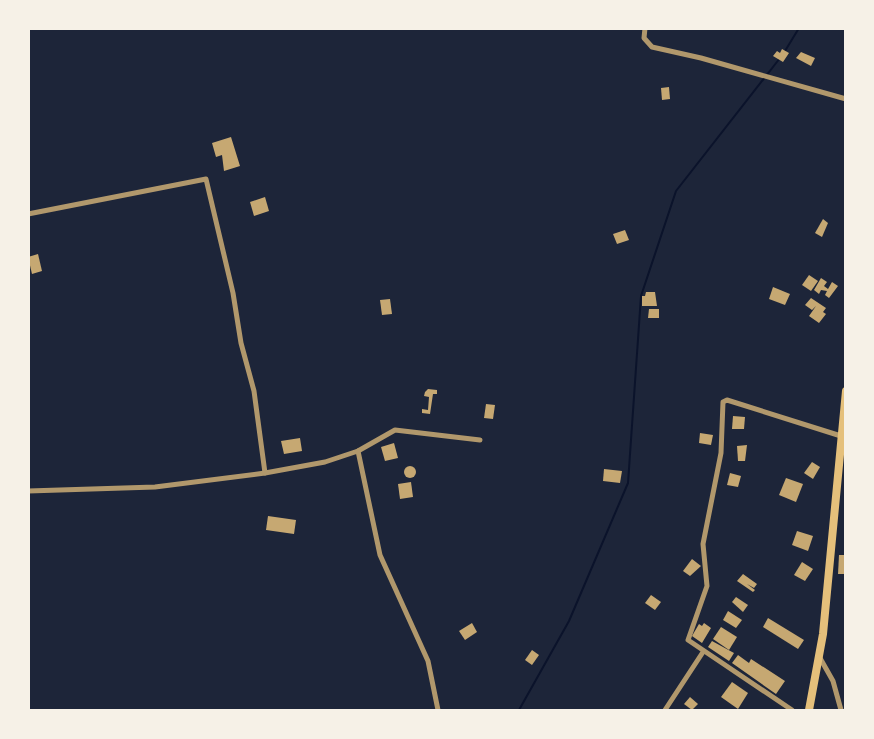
<svg xmlns="http://www.w3.org/2000/svg" width="874" height="739" font-family="Quicksand,sans-serif">
	<style>
		.green { fill: #1d2539 }
		.lines { fill: none; stroke-linecap: round; stroke-linejoin: round }
		.stream { stroke: #0b132b; stroke-width: 2 }
		.building { fill: #c6a872 }
		.minor { stroke: #b1986c; stroke-width: 5 }
		.trunk { stroke: #e5c07b; stroke-width: 8 }
	</style>
	<rect width="100%" height="100%" fill="#14213d"/>
	<path class="green" d="M 28,29 L 845,29 L 845,710 L 29,710 Z"/>
	<g class="lines">
		<g class="stream">
			<path d="M 785,51 L 799,28"/>
			<path d="M 519,710 L 569,621 L 628,483 L 641,296 L 676,191 L 780,58"/>
		</g>
	</g>
	<g class="building">
		<path d="M 782,49 L 789,53 L 783,62 L 773,56 L 777,51 L 780,53 Z"/>
		<path d="M 801,52 L 815,58 L 811,66 L 796,58 Z"/>
		<path d="M 669,87 L 670,99 L 662,100 L 661,88 Z"/>
		<path d="M 231,137 L 240,166 L 224,171 L 222,155 L 216,157 L 212,143 Z"/>
		<path d="M 265,197 L 269,211 L 254,216 L 250,202 Z"/>
		<path d="M 823,219 L 828,223 L 822,237 L 815,233 Z"/>
		<path d="M 625,230 L 629,240 L 617,244 L 613,234 Z"/>
		<path d="M 38,254 L 42,271 L 32,274 L 28,257 Z"/>
		<path d="M 809,275 L 818,281 L 811,291 L 802,285 Z"/>
		<path d="M 821,278 L 827,282 L 824,286 L 828,289 L 832,282 L 838,286 L 829,298 L 825,295 L 827,291 L 821,290 L 819,294 L 814,290 Z"/>
		<path d="M 773,287 L 790,294 L 785,305 L 769,299 Z"/>
		<path d="M 646,292 L 655,292 L 657,306 L 642,306 L 642,296 L 645,296 Z"/>
		<path d="M 811,298 L 826,308 L 823,312 L 826,314 L 819,323 L 809,316 L 816,306 L 812,310 L 805,305 Z"/>
		<path d="M 390,299 L 392,314 L 382,315 L 380,300 Z"/>
		<path d="M 649,309 L 659,309 L 659,318 L 648,318 Z"/>
		<path d="M 428,389 L 437,390 L 437,394 L 433,394 L 430,414 L 422,413 L 422,409 L 428,410 L 429,397 L 424,396 L 425,392 Z"/>
		<path d="M 486,404 L 495,405 L 493,419 L 484,418 Z"/>
		<path d="M 733,416 L 745,417 L 744,429 L 732,429 Z"/>
		<path d="M 700,433 L 713,435 L 711,445 L 699,443 Z"/>
		<path d="M 300,438 L 302,451 L 284,454 L 281,441 Z"/>
		<path d="M 394,443 L 398,458 L 385,461 L 381,447 Z"/>
		<path d="M 747,445 L 745,461 L 738,461 L 737,446 Z"/>
		<path d="M 812,462 L 820,467 L 813,479 L 804,473 Z"/>
		<circle cx="410" cy="472" r="6"/>
		<path d="M 604,469 L 622,471 L 620,483 L 603,481 Z"/>
		<path d="M 730,473 L 741,476 L 738,487 L 727,485 Z"/>
		<path d="M 786,478 L 803,484 L 796,502 L 779,495 Z"/>
		<path d="M 411,482 L 413,497 L 400,499 L 398,484 Z"/>
		<path d="M 268,516 L 296,520 L 294,534 L 266,530 Z"/>
		<path d="M 797,531 L 813,536 L 808,551 L 792,545 Z"/>
		<path d="M 839,555 L 846,555 L 846,574 L 838,574 Z"/>
		<path d="M 692,559 L 701,566 L 690,576 L 683,571 Z"/>
		<path d="M 802,562 L 813,569 L 805,581 L 794,575 Z"/>
		<path d="M 743,574 L 757,584 L 754,588 L 747,584 L 755,590 L 753,592 L 737,581 Z"/>
		<path d="M 651,595 L 661,602 L 655,610 L 645,603 Z"/>
		<path d="M 736,597 L 748,605 L 743,612 L 732,602 Z"/>
		<path d="M 728,611 L 742,620 L 736,628 L 723,620 Z"/>
		<path d="M 768,618 L 804,640 L 798,649 L 763,627 Z"/>
		<path d="M 472,623 L 477,632 L 465,640 L 459,631 Z"/>
		<path d="M 704,623 L 711,628 L 702,643 L 692,636 L 699,624 L 702,626 Z"/>
		<path d="M 721,627 L 737,637 L 729,650 L 713,639 Z"/>
		<path d="M 712,641 L 734,653 L 729,661 L 708,647 Z"/>
		<path d="M 532,650 L 539,655 L 532,665 L 525,660 Z"/>
		<path d="M 738,655 L 749,663 L 751,659 L 785,681 L 776,694 L 732,663 Z"/>
		<path d="M 732,682 L 748,693 L 738,709 L 721,697 Z"/>
		<path d="M 690,697 L 698,704 L 692,710 L 684,704 Z"/>
	</g>
	<g class="lines">
		<g class="minor">
			<path d="M 645,28 L 644,38 L 652,47 L 701,58 L 846,99"/>
			<path d="M 28,214 L 206,179 L 233,293 L 241,343 L 254,391 L 265,473"/>
			<path d="M 358,451 L 380,555 L 428,661 L 438,710"/>
			<path d="M 28,491 L 155,487 L 265,473 L 325,462 L 358,451 L 395,430 L 480,440"/>
			<path d="M 820,658 L 833,681 L 841,710"/>
			<path d="M 665,710 L 703,652"/>
			<path d="M 792,710 L 688,640 L 707,586 L 703,544 L 721,453 L 723,402 L 727,400 L 841,436"/>
		</g>
		<path class="trunk" d="M 809,710 L 823,634 L 846,391"/>
	</g>
	<rect width="874" height="739" fill="none" stroke="#f6f1e7" stroke-width="60"/>
</svg>
